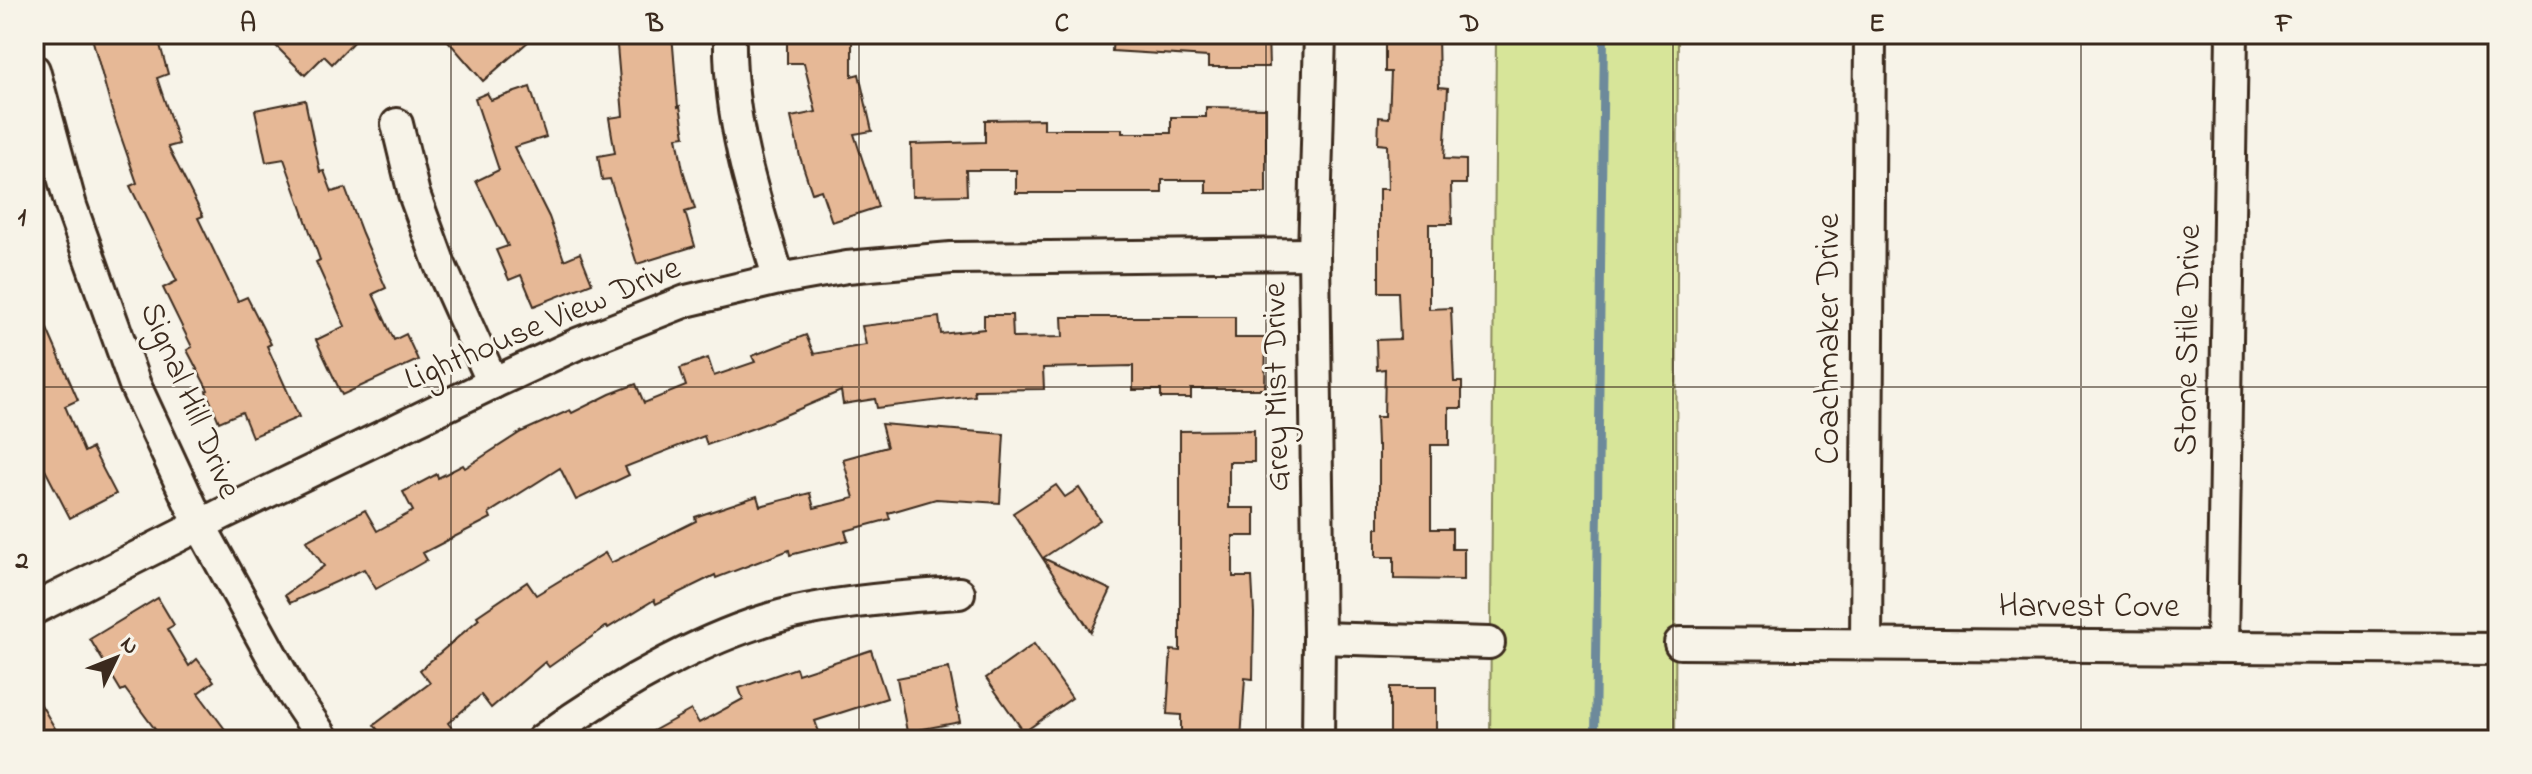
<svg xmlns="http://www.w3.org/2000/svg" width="2532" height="774" font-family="'Indie Flower',sans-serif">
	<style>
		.green { fill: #d7e599; stroke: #89885c; stroke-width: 2 }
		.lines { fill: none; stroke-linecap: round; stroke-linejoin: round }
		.stream { stroke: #6d8a9b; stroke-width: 8 }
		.building { fill: #e6b896; stroke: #3b2a1e; stroke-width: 2 }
		.minor-casing { stroke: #3b2a1e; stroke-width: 36 }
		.minor { stroke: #f7f3e8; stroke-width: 30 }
		.grid { fill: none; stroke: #3b2a1e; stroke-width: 2; stroke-opacity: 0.55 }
		.labels { text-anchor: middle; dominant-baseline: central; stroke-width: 6; stroke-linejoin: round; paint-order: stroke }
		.street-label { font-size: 34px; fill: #3b2a1e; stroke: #f7f3e8 }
		.neatline { fill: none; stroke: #3b2a1e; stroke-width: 3 }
		.grid-label { font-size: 26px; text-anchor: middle; font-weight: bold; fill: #3b2a1e }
	</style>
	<rect width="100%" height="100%" fill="#f7f3e8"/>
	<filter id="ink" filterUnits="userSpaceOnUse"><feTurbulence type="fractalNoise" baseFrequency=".0125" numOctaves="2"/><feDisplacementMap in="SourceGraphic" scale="16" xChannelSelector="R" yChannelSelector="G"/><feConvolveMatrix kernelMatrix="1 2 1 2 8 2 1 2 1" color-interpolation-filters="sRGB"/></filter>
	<g filter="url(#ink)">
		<path class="green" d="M 1496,34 L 1678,34 L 1675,740 L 1490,740 Z"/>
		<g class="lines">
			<path class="stream" d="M 1595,740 L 1604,34"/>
		</g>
		<g class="building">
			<path d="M 91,34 L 157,34 L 168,74 L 157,78 L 179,144 L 168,147 L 203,216 L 198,218 L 238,301 L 247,297 L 271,344 L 267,346 L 299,417 L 252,437 L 242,412 L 219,422 L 206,391 L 208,390 L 187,350 L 192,347 L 163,288 L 177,281 L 130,186 L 137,183 L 112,111 Z"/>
			<path d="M 264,34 L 361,34 L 332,64 L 324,56 L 305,75 Z"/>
			<path d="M 442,34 L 537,34 L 483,81 Z"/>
			<path d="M 616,34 L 672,34 L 678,107 L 680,106 L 685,136 L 677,137 L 683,170 L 695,209 L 685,212 L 695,246 L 637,264 L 610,179 L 602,180 L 598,156 L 615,153 L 609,118 L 623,116 Z"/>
			<path d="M 787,34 L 852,34 L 852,76 L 859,74 L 872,131 L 854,134 L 878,207 L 832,222 L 821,190 L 812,193 L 800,157 L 791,117 L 816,112 L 804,63 L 787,63 Z"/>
			<path d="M 1113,34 L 1268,34 L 1269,67 L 1208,67 L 1208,57 L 1112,51 Z"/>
			<path d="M 1385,34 L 1438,34 L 1439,87 L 1448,88 L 1444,159 L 1466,160 L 1466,184 L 1451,184 L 1452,224 L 1429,224 L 1429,309 L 1451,308 L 1454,382 L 1462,382 L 1462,408 L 1449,408 L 1449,445 L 1431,445 L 1431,529 L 1452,529 L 1452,549 L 1464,549 L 1464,580 L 1394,579 L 1394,557 L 1376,557 L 1376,528 L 1379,528 L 1379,445 L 1377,445 L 1376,417 L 1384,417 L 1385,369 L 1377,370 L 1376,340 L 1400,339 L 1398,292 L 1379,292 L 1379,189 L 1388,189 L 1387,145 L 1378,144 L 1379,117 L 1389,118 L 1391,72 L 1385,72 Z"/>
			<path d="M 530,87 L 546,137 L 514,147 L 549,217 L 564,260 L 580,253 L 592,283 L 534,306 L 521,275 L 509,280 L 496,250 L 508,246 L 476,181 L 499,170 L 475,98 L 487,93 L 491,100 Z"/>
			<path d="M 305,100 L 320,172 L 324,171 L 332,192 L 345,188 L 362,233 L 386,288 L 373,294 L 394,340 L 406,334 L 418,360 L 342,395 L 316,340 L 345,326 L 316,262 L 320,260 L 284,159 L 266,162 L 255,110 Z"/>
			<path d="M 1206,107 L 1266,108 L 1266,193 L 1206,193 L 1206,180 L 1162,180 L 1162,193 L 1016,193 L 1016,170 L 966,170 L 967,195 L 912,196 L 911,144 L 985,142 L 985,120 L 1044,119 L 1044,129 L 1122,129 L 1122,133 L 1171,133 L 1171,117 L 1206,117 Z"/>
			<path d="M 34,299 L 78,400 L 65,406 L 84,452 L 92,448 L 116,494 L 70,518 L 41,462 L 34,465 Z"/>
			<path d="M 984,315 L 1012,315 L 1013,338 L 1063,337 L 1062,317 L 1235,317 L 1235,338 L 1266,338 L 1265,389 L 1191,389 L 1191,398 L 1161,398 L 1161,390 L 1133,390 L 1133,366 L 1043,368 L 1044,389 L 974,390 L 975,396 L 877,408 L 875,399 L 843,404 L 841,391 L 762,425 L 707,445 L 704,436 L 625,467 L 629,475 L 576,500 L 560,468 L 489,513 L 491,518 L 423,553 L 427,560 L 376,589 L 364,569 L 290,603 L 285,595 L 324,566 L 306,541 L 365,510 L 377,531 L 413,511 L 403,492 L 437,474 L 438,478 L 463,465 L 465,468 L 521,432 L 570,410 L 572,413 L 610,394 L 636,384 L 644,403 L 686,386 L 680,368 L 708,358 L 714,376 L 755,362 L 752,356 L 806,335 L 814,354 L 866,345 L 862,326 L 939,317 L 941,334 L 984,329 Z"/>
			<path d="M 881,424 L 1004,434 L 1000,503 L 936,499 L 888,513 L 890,519 L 845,531 L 848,540 L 790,555 L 789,550 L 716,578 L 715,575 L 656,604 L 654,600 L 608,628 L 607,626 L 549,667 L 545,662 L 491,708 L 481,695 L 448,723 L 454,731 L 441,740 L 386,740 L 374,725 L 430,683 L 420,670 L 479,619 L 477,616 L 527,582 L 536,595 L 605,553 L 611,563 L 696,521 L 695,517 L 757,496 L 760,506 L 810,493 L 814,508 L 854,498 L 843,459 L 887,447 Z"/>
			<path d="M 1254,430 L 1254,462 L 1229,462 L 1229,508 L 1255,508 L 1255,536 L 1233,536 L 1233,577 L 1252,577 L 1254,613 L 1253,679 L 1245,678 L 1241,740 L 1181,740 L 1181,715 L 1167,714 L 1171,650 L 1180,651 L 1180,431 Z"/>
			<path d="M 1056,485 L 1065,497 L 1079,488 L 1100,520 L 1043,558 L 1111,590 L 1091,632 L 1013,513 Z"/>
			<path d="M 158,598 L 174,625 L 167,629 L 189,666 L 197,659 L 214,681 L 198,693 L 233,740 L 163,740 L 125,689 L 121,691 L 90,639 Z"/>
			<path d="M 1034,644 L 1072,698 L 1024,732 L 986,678 Z"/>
			<path d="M 871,650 L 887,698 L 815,721 L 819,732 L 796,740 L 637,740 L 691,710 L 699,723 L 743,699 L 739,688 L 796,668 L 798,674 Z"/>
			<path d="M 949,668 L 960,722 L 907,732 L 897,678 Z"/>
			<rect x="1390" y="687" width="46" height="53"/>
			<path d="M 34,693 L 62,740 L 34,740 Z"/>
		</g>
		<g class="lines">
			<g class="minor-casing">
				<g id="minor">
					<path d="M 730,34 C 728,119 754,199 779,279"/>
					<path d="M 34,70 L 71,206 L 135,385 L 200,525 L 293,694 L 324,740"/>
					<path d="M 397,124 L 414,194 L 440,265 L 493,383"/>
					<path d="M 34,609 L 222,514 L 493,383 L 577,344 L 686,301 L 779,279 L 847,267 L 951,258 L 1314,254"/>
					<path d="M 1319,638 L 1489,643"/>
					<path d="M 1680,643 L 2498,649"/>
					<path d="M 1866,644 L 1870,34"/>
					<path d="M 2222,647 L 2232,34"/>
					<path d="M 542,740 C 614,687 717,627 806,610 C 856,600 907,596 959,593"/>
					<path d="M 1318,740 L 1319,638 L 1314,254 L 1320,34"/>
				</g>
			</g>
			<use href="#minor" class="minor"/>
		</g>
	</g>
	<path class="grid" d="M 451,34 L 451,740M 859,34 L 859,740M 1266,34 L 1266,740M 1673,34 L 1673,740M 2081,34 L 2081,740M 34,387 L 2498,387"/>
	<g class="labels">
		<g class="street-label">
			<text transform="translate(543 325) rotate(-23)">Lighthouse View Drive</text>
			<text transform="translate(1830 339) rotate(-90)">Coachmaker Drive</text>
			<text transform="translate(2189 340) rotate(-89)">Stone Stile Drive</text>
			<text transform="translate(1278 387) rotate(-91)">Grey Mist Drive</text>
			<text transform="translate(189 401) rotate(67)">Signal Hill Drive</text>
			<text x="2089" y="608">Harvest Cove</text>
		</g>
	</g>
	<rect width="2532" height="774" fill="none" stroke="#f7f3e8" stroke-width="88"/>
	<g transform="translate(116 658) rotate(47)" stroke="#f7f3e8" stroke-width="6" paint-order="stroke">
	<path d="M0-6L14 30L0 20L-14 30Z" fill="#3b2a1e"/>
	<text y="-12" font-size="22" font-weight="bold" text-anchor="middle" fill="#3b2a1e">N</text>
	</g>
	<rect x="44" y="44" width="2444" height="686" class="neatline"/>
	<g class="grid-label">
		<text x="248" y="31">A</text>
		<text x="655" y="31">B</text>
		<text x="1062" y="31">C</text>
		<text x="1470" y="31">D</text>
		<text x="1877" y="31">E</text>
		<text x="2284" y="31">F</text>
		<text x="22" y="225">1</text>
		<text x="22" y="568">2</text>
	</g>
</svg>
